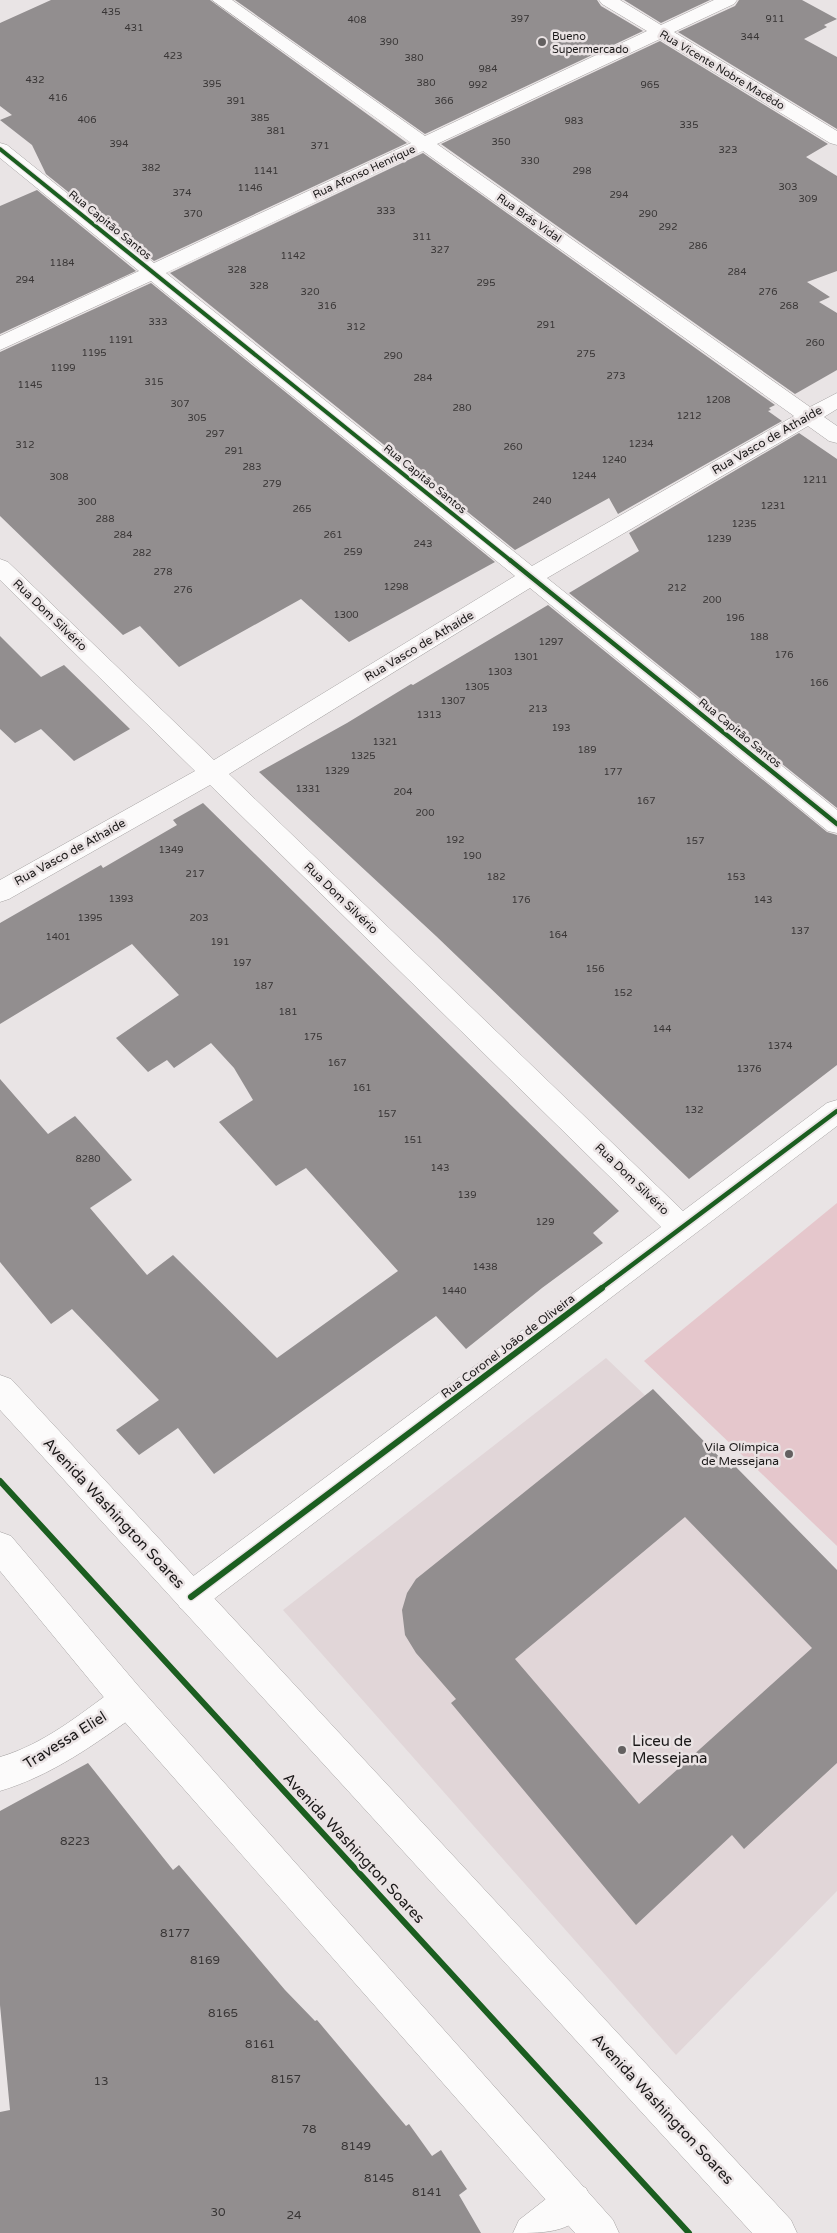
<svg xmlns="http://www.w3.org/2000/svg" width="837" height="2233" font-family="'Varela Round',sans-serif">
	<style>
		.built { fill: #e1d6d8 }
		.green { fill: #e5c7cc }
		.building { fill: #928e8f; fill-rule: evenodd }
		.lines { fill: none; stroke-linecap: round; stroke-linejoin: round }
		.minor-casing { stroke: #a4a1a1; stroke-width: 1 }
		.highway-casing { stroke: #a4a1a1; stroke-width: 1 }
		.minor { fill: #fcfbfb; fill-rule: evenodd }
		.highway { fill: #fcfbfb; fill-rule: evenodd }
		.cycleway-far2-casing { stroke: #eae3e4; stroke-width: 6 }
		.cycleway-far1-casing { stroke: #eae3e4; stroke-width: 8 }
		.cycleway-casing { stroke: #eae3e4; stroke-width: 9 }
		.cycleway-far2 { stroke: #1b5e20; stroke-width: 4 }
		.cycleway-far1 { stroke: #1b5e20; stroke-width: 4.5 }
		.cycleway { stroke: #1b5e20; stroke-width: 6 }
		.poi-dot { fill: #636060; stroke: #eae3e4; stroke-width: 2 }
		.labels { text-anchor: middle; dominant-baseline: central; stroke-width: 5; stroke-linejoin: round; paint-order: stroke }
		.number-label { font-size: 10px; fill: #393636 }
		.far-poi-label { font-size: 11px; fill: #1b1919; stroke: #eae3e4; text-anchor: start }
		.far-street-label { font-size: 11px; fill: #1b1919; stroke: #eae3e4 }
		.street-label { font-size: 12px; fill: #1b1919; stroke: #eae3e4 }
		.poi-label { font-size: 12px; fill: #1b1919; stroke: #eae3e4; text-anchor: end }
		.near-number-label { font-size: 12px; fill: #393636 }
		.near-street-label { font-size: 15px; fill: #1b1919; stroke: #eae3e4 }
		.near-poi-label { font-size: 15px; fill: #1b1919; stroke: #eae3e4; text-anchor: start }
	</style>
	<rect width="100%" height="100%" fill="#e9e4e5"/>
	<path class="built" d="M 606,1358 L 837,1579 L 837,1891 L 676,2055 L 283,1610 Z"/>
	<path class="green" d="M 837,1203 L 837,1546 L 644,1361 Z"/>
	<g class="building">
		<path d="M 51,0 L 210,0 L 407,143 L 154,261 L 46,174 L 32,145 L 0,120 L 12,115 L 0,106 L 0,23 Z"/>
		<path d="M 235,0 L 597,0 L 601,6 L 643,31 L 425,134 Z"/>
		<path d="M 624,0 L 710,0 L 661,23 Z"/>
		<path d="M 739,0 L 802,0 L 837,19 L 824,25 L 827,27 L 804,39 L 837,57 L 837,129 L 678,32 L 735,6 Z"/>
		<path d="M 660,41 L 828,144 L 806,157 L 837,176 L 837,271 L 807,282 L 830,297 L 819,302 L 837,313 L 837,370 L 795,394 L 441,144 Z"/>
		<path d="M 423,153 L 775,405 L 769,408 L 771,410 L 768,411 L 782,421 L 618,514 L 609,498 L 515,550 L 170,273 Z"/>
		<path d="M 37,190 L 136,271 L 0,334 L 0,206 Z"/>
		<path d="M 151,283 L 495,562 L 349,642 L 301,599 L 179,667 L 140,626 L 123,635 L 0,516 L 0,352 Z"/>
		<path d="M 799,433 L 837,459 L 837,808 L 569,593 L 639,551 L 629,533 Z"/>
		<path d="M 548,605 L 827,832 L 837,835 L 837,1065 L 689,1179 L 436,936 L 259,772 L 347,723 L 411,684 L 413,685 Z"/>
		<path d="M 0,636 L 41,677 L 64,665 L 130,729 L 74,761 L 41,729 L 15,743 L 0,729 Z"/>
		<path d="M 203,803 L 619,1211 L 593,1233 L 603,1243 L 542,1288 L 466,1349 L 436,1316 L 214,1474 L 178,1428 L 139,1455 L 116,1430 L 159,1400 L 72,1309 L 51,1324 L 0,1262 L 0,1079 L 48,1134 L 75,1116 L 132,1180 L 90,1208 L 147,1275 L 173,1255 L 277,1358 L 398,1271 L 306,1168 L 276,1186 L 219,1122 L 253,1100 L 234,1068 L 211,1043 L 174,1068 L 167,1060 L 148,1072 L 116,1038 L 179,995 L 132,944 L 0,1024 L 0,923 L 101,865 L 103,868 L 177,825 L 173,820 Z"/>
		<path d="M 653,1389 L 731,1469 L 735,1466 L 837,1570 L 837,1763 L 744,1849 L 732,1835 L 636,1925 L 451,1703 L 456,1699 L 416,1653 L 405,1635 L 402,1610 L 407,1593 L 416,1579 ZM 685,1517 L 812,1648 L 639,1804 L 515,1659 Z"/>
		<path d="M 88,1763 L 173,1870 L 179,1865 L 285,1990 L 315,2021 L 317,2020 L 406,2126 L 409,2124 L 432,2156 L 441,2150 L 467,2189 L 459,2195 L 481,2233 L 0,2233 L 0,2112 L 10,2110 L 0,2005 L 0,1811 Z"/>
	</g>
	<g class="lines">
		<g class="minor-casing">
			<g id="minor">
				<path d="M 212,0 L 232,0 L 425,136 L 647,31 L 602,4 L 599,0 L 620,0 L 661,25 L 714,0 L 737,0 L 734,4 L 674,32 L 837,131 L 837,145 L 830,143 L 660,39 L 437,144 L 810,407 L 837,393 L 837,409 L 824,417 L 837,426 L 837,443 L 829,441 L 808,426 L 547,578 L 837,810 L 837,833 L 828,831 L 530,588 L 229,774 L 683,1211 L 827,1103 L 837,1100 L 837,1126 L 202,1608 L 191,1613 L 180,1608 L 175,1597 L 180,1586 L 661,1227 L 210,785 L 9,899 L 0,902 L 0,880 L 195,771 L 0,580 L 0,559 L 8,562 L 214,760 L 515,576 L 151,281 L 0,350 L 0,336 L 139,271 L 0,158 L 0,143 L 7,145 L 154,263 L 411,143 ZM 423,151 L 794,416 L 532,566 L 166,273 Z"/>
				<path d="M 128,1684 L 140,1688 L 144,1700 L 140,1712 C 95,1744 53,1775 0,1791 L 0,1757 C 44,1744 79,1715 116,1688 Z"/>
				<path d="M 573,2182 L 586,2188 L 592,2201 C 576,2233 548,2233 513,2233 L 519,2220 L 560,2188 Z"/>
			</g>
		</g>
		<g class="highway-casing">
			<g id="highway">
				<path d="M 0,1375 L 11,1379 L 791,2220 L 797,2233 L 752,2233 L 0,1410 Z"/>
				<path d="M 0,1532 L 11,1536 L 140,1688 L 613,2220 L 619,2233 L 575,2233 L 116,1712 L 0,1571 Z"/>
			</g>
		</g>
		<use href="#minor" class="minor"/>
		<use href="#highway" class="highway"/>
		<g class="cycleway-far2-casing">
			<path id="cycleway-far2" d="M 0,149 L 511,561"/>
		</g>
		<g class="cycleway-far1-casing">
			<g id="cycleway-far1">
				<path d="M 510,560 L 837,824"/>
				<path d="M 600,1289 L 837,1111"/>
			</g>
		</g>
		<g class="cycleway-casing">
			<g id="cycleway">
				<path d="M 0,1481 L 689,2233"/>
				<path d="M 191,1597 L 602,1288"/>
			</g>
		</g>
		<use href="#cycleway-far2" class="cycleway-far2"/>
		<use href="#cycleway-far1" class="cycleway-far1"/>
		<use href="#cycleway" class="cycleway"/>
	</g>
	<g class="poi-dot">
		<circle cx="542" cy="42" r="5"/>
		<circle cx="789" cy="1454" r="5"/>
		<circle cx="622" cy="1750" r="5"/>
	</g>
	<g class="labels">
		<g class="number-label">
			<text x="111" y="12">435</text>
			<text x="520" y="19">397</text>
			<text x="775" y="19">911</text>
			<text x="357" y="20">408</text>
			<text x="134" y="28">431</text>
			<text x="750" y="37">344</text>
			<text x="389" y="42">390</text>
			<text x="173" y="56">423</text>
			<text x="414" y="58">380</text>
			<text x="488" y="69">984</text>
			<text x="35" y="80">432</text>
			<text x="426" y="83">380</text>
			<text x="212" y="84">395</text>
			<text x="478" y="85">992</text>
			<text x="650" y="85">965</text>
			<text x="58" y="98">416</text>
			<text x="236" y="101">391</text>
			<text x="444" y="101">366</text>
			<text x="260" y="118">385</text>
			<text x="87" y="120">406</text>
			<text x="574" y="121">983</text>
			<text x="689" y="125">335</text>
			<text x="276" y="131">381</text>
			<text x="501" y="142">350</text>
			<text x="119" y="144">394</text>
			<text x="320" y="146">371</text>
			<text x="728" y="150">323</text>
			<text x="530" y="161">330</text>
			<text x="151" y="168">382</text>
			<text x="266" y="171">1141</text>
			<text x="582" y="171">298</text>
			<text x="788" y="187">303</text>
			<text x="250" y="188">1146</text>
			<text x="182" y="193">374</text>
			<text x="619" y="195">294</text>
			<text x="808" y="199">309</text>
			<text x="386" y="211">333</text>
			<text x="193" y="214">370</text>
			<text x="648" y="214">290</text>
			<text x="668" y="227">292</text>
			<text x="422" y="237">311</text>
			<text x="698" y="246">286</text>
			<text x="440" y="250">327</text>
			<text x="293" y="256">1142</text>
			<text x="62" y="263">1184</text>
			<text x="237" y="270">328</text>
			<text x="737" y="272">284</text>
			<text x="25" y="280">294</text>
			<text x="486" y="283">295</text>
			<text x="259" y="286">328</text>
			<text x="310" y="292">320</text>
			<text x="768" y="292">276</text>
			<text x="327" y="306">316</text>
			<text x="789" y="306">268</text>
			<text x="158" y="322">333</text>
			<text x="546" y="325">291</text>
			<text x="356" y="327">312</text>
			<text x="121" y="340">1191</text>
			<text x="815" y="343">260</text>
			<text x="94" y="353">1195</text>
			<text x="586" y="354">275</text>
			<text x="393" y="356">290</text>
			<text x="63" y="368">1199</text>
			<text x="616" y="376">273</text>
			<text x="423" y="378">284</text>
			<text x="154" y="382">315</text>
			<text x="30" y="385">1145</text>
			<text x="718" y="400">1208</text>
			<text x="180" y="404">307</text>
			<text x="462" y="408">280</text>
			<text x="689" y="416">1212</text>
			<text x="197" y="418">305</text>
			<text x="215" y="434">297</text>
			<text x="641" y="444">1234</text>
			<text x="25" y="445">312</text>
			<text x="513" y="447">260</text>
			<text x="234" y="451">291</text>
			<text x="614" y="460">1240</text>
			<text x="252" y="467">283</text>
			<text x="584" y="476">1244</text>
			<text x="59" y="477">308</text>
			<text x="815" y="480">1211</text>
			<text x="272" y="484">279</text>
			<text x="542" y="501">240</text>
			<text x="87" y="502">300</text>
			<text x="773" y="506">1231</text>
			<text x="302" y="509">265</text>
			<text x="105" y="519">288</text>
			<text x="744" y="524">1235</text>
			<text x="123" y="535">284</text>
			<text x="333" y="535">261</text>
			<text x="719" y="539">1239</text>
			<text x="423" y="544">243</text>
			<text x="353" y="552">259</text>
			<text x="142" y="553">282</text>
			<text x="163" y="572">278</text>
			<text x="396" y="587">1298</text>
			<text x="677" y="588">212</text>
			<text x="183" y="590">276</text>
			<text x="712" y="600">200</text>
			<text x="346" y="615">1300</text>
			<text x="735" y="618">196</text>
			<text x="759" y="637">188</text>
			<text x="551" y="642">1297</text>
			<text x="784" y="655">176</text>
			<text x="526" y="657">1301</text>
			<text x="500" y="672">1303</text>
			<text x="819" y="683">166</text>
			<text x="477" y="687">1305</text>
			<text x="453" y="701">1307</text>
			<text x="538" y="709">213</text>
			<text x="429" y="715">1313</text>
			<text x="561" y="728">193</text>
			<text x="385" y="742">1321</text>
			<text x="587" y="750">189</text>
			<text x="363" y="756">1325</text>
			<text x="337" y="771">1329</text>
			<text x="613" y="772">177</text>
			<text x="308" y="789">1331</text>
			<text x="403" y="792">204</text>
			<text x="646" y="801">167</text>
			<text x="425" y="813">200</text>
			<text x="455" y="840">192</text>
			<text x="695" y="841">157</text>
			<text x="171" y="850">1349</text>
			<text x="472" y="856">190</text>
			<text x="195" y="874">217</text>
			<text x="496" y="877">182</text>
			<text x="736" y="877">153</text>
			<text x="121" y="899">1393</text>
			<text x="521" y="900">176</text>
			<text x="763" y="900">143</text>
			<text x="90" y="918">1395</text>
			<text x="199" y="918">203</text>
			<text x="800" y="931">137</text>
			<text x="558" y="935">164</text>
			<text x="58" y="937">1401</text>
			<text x="220" y="942">191</text>
			<text x="242" y="963">197</text>
			<text x="595" y="969">156</text>
			<text x="264" y="986">187</text>
			<text x="623" y="993">152</text>
			<text x="288" y="1012">181</text>
			<text x="662" y="1029">144</text>
			<text x="313" y="1037">175</text>
			<text x="780" y="1046">1374</text>
			<text x="337" y="1063">167</text>
			<text x="749" y="1069">1376</text>
			<text x="362" y="1088">161</text>
			<text x="694" y="1110">132</text>
			<text x="387" y="1114">157</text>
			<text x="413" y="1140">151</text>
			<text x="88" y="1159">8280</text>
			<text x="440" y="1168">143</text>
			<text x="467" y="1195">139</text>
			<text x="545" y="1222">129</text>
			<text x="485" y="1267">1438</text>
			<text x="454" y="1291">1440</text>
		</g>
		<g class="far-poi-label">
			<text x="552" y="36">Bueno<tspan x="552" dy="13">Supermercado</tspan></text>
		</g>
		<g class="far-street-label">
			<text transform="translate(722 70) rotate(31)">Rua Vicente Nobre Macêdo</text>
			<text transform="translate(364 172) rotate(-25)">Rua Afonso Henrique</text>
			<text transform="translate(529 218) rotate(35)">Rua Brás Vidal</text>
			<text transform="translate(110 225) rotate(39)">Rua Capitão Santos</text>
			<text transform="translate(425 479) rotate(39)">Rua Capitão Santos</text>
			<text transform="translate(740 733) rotate(39)">Rua Capitão Santos</text>
		</g>
		<g class="street-label">
			<text transform="translate(767 440) rotate(-30)">Rua Vasco de Athaíde</text>
			<text transform="translate(50 615) rotate(44)">Rua Dom Silvério</text>
			<text transform="translate(419 646) rotate(-31)">Rua Vasco de Athaíde</text>
			<text transform="translate(70 852) rotate(-29)">Rua Vasco de Athaíde</text>
			<text transform="translate(341 898) rotate(44)">Rua Dom Silvério</text>
			<text transform="translate(632 1179) rotate(44)">Rua Dom Silvério</text>
			<text transform="translate(508 1346) rotate(-37)">Rua Coronel João de Oliveira</text>
		</g>
		<g class="poi-label">
			<text x="779" y="1447">Vila Olímpica<tspan x="779" dy="14">de Messejana</tspan></text>
		</g>
		<g class="near-number-label">
			<text x="75" y="1841">8223</text>
			<text x="175" y="1933">8177</text>
			<text x="205" y="1960">8169</text>
			<text x="223" y="2013">8165</text>
			<text x="260" y="2044">8161</text>
			<text x="286" y="2079">8157</text>
			<text x="101" y="2081">13</text>
			<text x="309" y="2129">78</text>
			<text x="356" y="2146">8149</text>
			<text x="379" y="2178">8145</text>
			<text x="427" y="2192">8141</text>
			<text x="218" y="2212">30</text>
			<text x="294" y="2215">24</text>
		</g>
		<g class="near-street-label">
			<text transform="translate(114 1513) rotate(47)">Avenida Washington Soares</text>
			<text transform="translate(65 1740) rotate(-32)">Travessa Eliel</text>
			<text transform="translate(354 1848) rotate(47)">Avenida Washington Soares</text>
			<text transform="translate(663 2109) rotate(47)">Avenida Washington Soares</text>
		</g>
		<g class="near-poi-label">
			<text x="632" y="1741">Liceu de<tspan x="632" dy="17">Messejana</tspan></text>
		</g>
	</g>
</svg>
